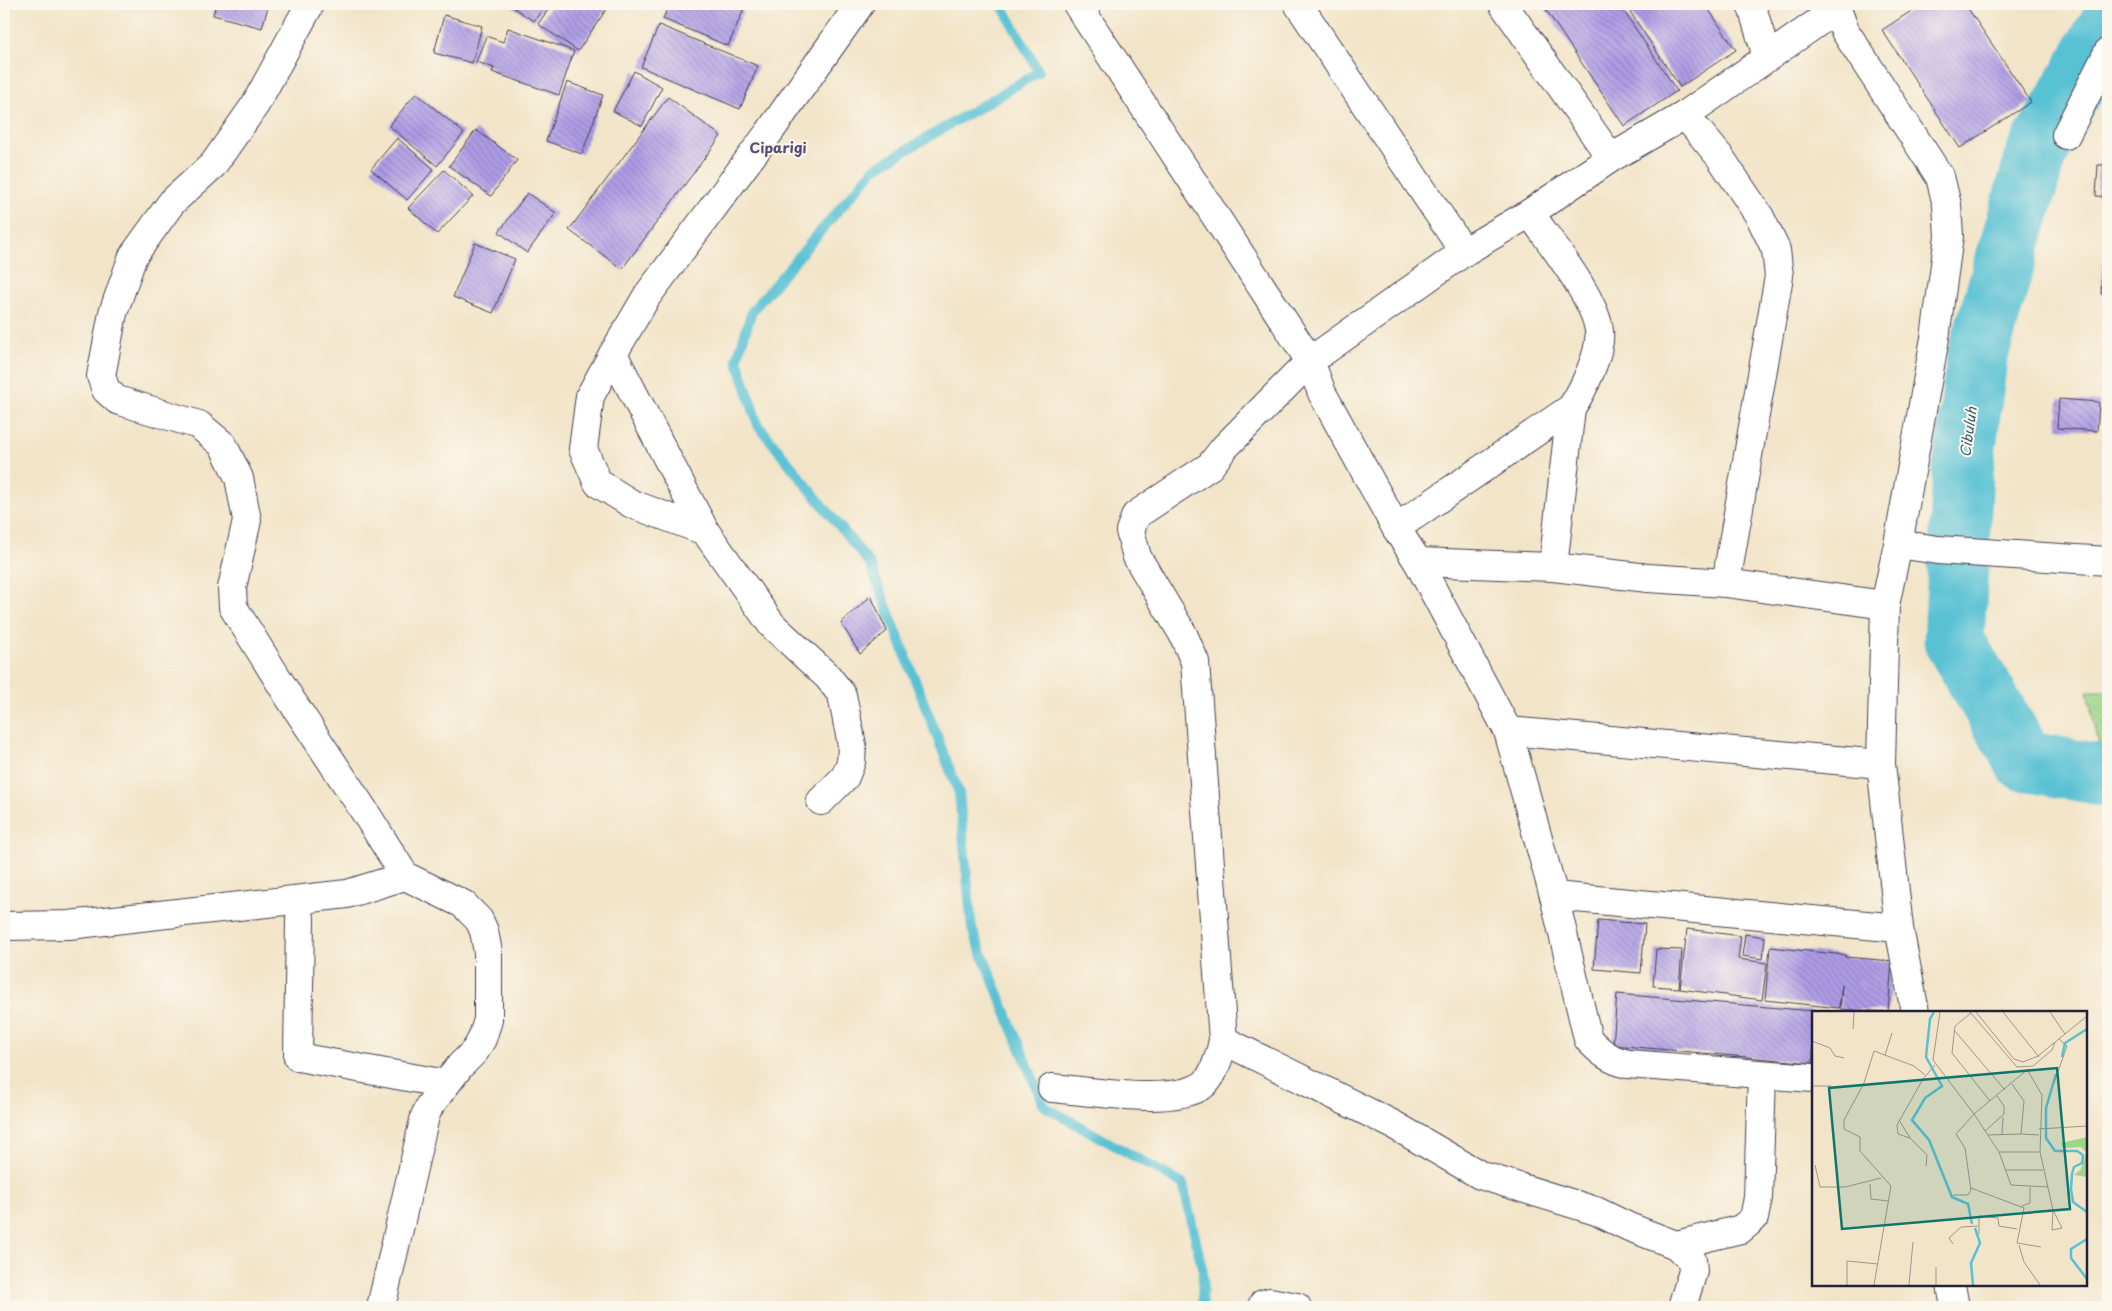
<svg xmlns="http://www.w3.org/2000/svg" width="2112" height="1311" font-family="'Playpen Sans',sans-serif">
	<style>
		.grass { fill: url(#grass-dots); stroke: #607c62 }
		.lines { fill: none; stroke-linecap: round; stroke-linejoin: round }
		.stream { stroke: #58c1d4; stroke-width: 10 }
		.river { stroke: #58c1d4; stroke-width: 61 }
		.building { fill: url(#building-back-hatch) }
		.minor-casing { stroke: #413f50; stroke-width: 30 }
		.minor { stroke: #fff; stroke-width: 28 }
		.labels { text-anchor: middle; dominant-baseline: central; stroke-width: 4; stroke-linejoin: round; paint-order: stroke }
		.neighbourhood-label { font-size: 14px; font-weight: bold; fill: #534d77; stroke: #fbf7ec }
		.water-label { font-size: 14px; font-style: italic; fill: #355a71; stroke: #fbf7ec }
		.inset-river { fill: none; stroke: #58c1d4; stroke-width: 2.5 }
		.inset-road { fill: none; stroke: #9f9690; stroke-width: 1 }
		.view { fill: #0f766e; fill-opacity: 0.15; stroke: #0f766e; stroke-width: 2.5 }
		.inset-edge { fill: none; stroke: #22223b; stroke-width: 2.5 }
	</style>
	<defs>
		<pattern id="grass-dots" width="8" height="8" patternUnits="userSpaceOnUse" patternTransform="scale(1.25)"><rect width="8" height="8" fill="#9ed689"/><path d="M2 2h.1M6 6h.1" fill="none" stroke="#88b777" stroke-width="1.8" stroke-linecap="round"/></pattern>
		<pattern id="building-back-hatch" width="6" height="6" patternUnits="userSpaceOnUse" patternTransform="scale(1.25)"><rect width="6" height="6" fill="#ae9ce6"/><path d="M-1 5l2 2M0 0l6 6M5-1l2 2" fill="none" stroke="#8d7fbc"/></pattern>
	</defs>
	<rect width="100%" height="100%" fill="#fbf7ec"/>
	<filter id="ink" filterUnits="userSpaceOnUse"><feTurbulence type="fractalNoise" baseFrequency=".02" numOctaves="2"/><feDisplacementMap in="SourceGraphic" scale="10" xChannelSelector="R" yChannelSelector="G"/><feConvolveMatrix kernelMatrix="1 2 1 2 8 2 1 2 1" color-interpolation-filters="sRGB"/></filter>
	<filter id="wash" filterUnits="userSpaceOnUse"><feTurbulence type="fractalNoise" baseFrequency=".0096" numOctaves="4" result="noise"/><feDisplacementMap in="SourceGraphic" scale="20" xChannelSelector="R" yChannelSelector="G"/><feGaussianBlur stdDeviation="1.12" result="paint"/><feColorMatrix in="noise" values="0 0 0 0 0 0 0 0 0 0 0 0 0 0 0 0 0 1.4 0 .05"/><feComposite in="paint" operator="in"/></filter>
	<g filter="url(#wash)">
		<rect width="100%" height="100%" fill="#f2e4c8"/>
		<path class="grass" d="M 2087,691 L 2108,691 L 2108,744 L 2099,745 Z"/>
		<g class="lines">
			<path class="stream" d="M 1001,4 L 1039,72 L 874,169 L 752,311 L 737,359 L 758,425 L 870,564 L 959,793 L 972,929 L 1044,1106 L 1183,1184 L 1203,1272 L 1202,1307"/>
			<path class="river" d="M 2108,27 L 2037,152 L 1977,358 L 1963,471 L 1954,641 L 2025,761 L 2108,776"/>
		</g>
		<g id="blocks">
			<g class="building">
				<path d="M 216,4 L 256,4 L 268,7 L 262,28 L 213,15 Z"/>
				<path d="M 508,4 L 546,4 L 534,21 Z"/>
				<path d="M 552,4 L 610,4 L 578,51 L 538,24 Z"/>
				<path d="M 669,4 L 746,4 L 728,46 L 663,19 Z"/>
				<path d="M 1542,4 L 1619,4 L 1677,91 L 1624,126 Z"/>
				<path d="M 1625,4 L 1705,4 L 1736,50 L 1680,87 Z"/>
				<path d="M 1922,4 L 1965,4 L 2031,102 L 1960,148 L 1882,30 Z"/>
				<path d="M 444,15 L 482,26 L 472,63 L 434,53 Z"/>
				<path d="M 659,25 L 758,66 L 740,109 L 641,67 Z"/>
				<path d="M 508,28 L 574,51 L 559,95 L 492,72 L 494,68 L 476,62 L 486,36 L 503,42 Z"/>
				<path d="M 634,71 L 662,87 L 642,126 L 613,111 Z"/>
				<path d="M 567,82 L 603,95 L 582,154 L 546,141 Z"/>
				<path d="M 416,93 L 464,133 L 437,166 L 389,126 Z"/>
				<path d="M 668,97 L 721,136 L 622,269 L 569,230 Z"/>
				<path d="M 476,130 L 517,160 L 491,196 L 449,166 Z"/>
				<path d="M 397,138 L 434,169 L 407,200 L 371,169 Z"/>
				<path d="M 2098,165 L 2108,165 L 2108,197 L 2096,196 Z"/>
				<path d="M 444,170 L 473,196 L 437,234 L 408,208 Z"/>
				<path d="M 527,193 L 556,213 L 527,253 L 499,232 Z"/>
				<path d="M 475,243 L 515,259 L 493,313 L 453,297 Z"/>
				<path d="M 2103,261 L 2108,261 L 2108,295 L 2101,294 Z"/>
				<path d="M 2059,399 L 2099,402 L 2097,431 L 2057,428 Z"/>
				<path d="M 871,596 L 887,631 L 860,654 L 841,623 Z"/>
				<path d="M 1598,920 L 1645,924 L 1641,973 L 1594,969 Z"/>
				<path d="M 1687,929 L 1741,936 L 1738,959 L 1767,963 L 1762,1000 L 1680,989 Z"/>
				<path d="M 1745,934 L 1765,937 L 1763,959 L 1742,956 Z"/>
				<path d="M 1770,947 L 1845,955 L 1845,957 L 1892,961 L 1888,1012 L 1840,1009 L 1842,985 L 1839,1008 L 1765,1000 Z"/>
				<path d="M 1656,949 L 1682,950 L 1679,988 L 1653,986 Z"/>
				<path d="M 1617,994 L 1813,1011 L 1813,1063 L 1613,1045 Z"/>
			</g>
		</g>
	</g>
	<g filter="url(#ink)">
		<use href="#blocks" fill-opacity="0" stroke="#413f50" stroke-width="1"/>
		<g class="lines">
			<g class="minor-casing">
				<g id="minor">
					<path d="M 310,4 L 255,105 L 213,165 L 172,202 L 133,256 L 113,313 L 101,376 L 106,390 L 117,400 L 199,425 L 223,445 L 239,478 L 247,520 L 232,588 L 233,607 L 291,700 L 363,809 L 405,876 L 463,904 L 479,920 L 484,931 L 488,952 L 488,1020 L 482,1039 L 475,1051 L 460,1066 L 430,1105 L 425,1116 L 381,1307"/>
					<path d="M 1077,4 L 1310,361 L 1464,252 L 1530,213 L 1611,158 L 1685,115 L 1837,9 L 1838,4"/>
					<path d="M 1298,4 L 1464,252"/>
					<path d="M 1503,4 L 1611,158"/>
					<path d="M 1751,4 L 1767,57"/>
					<path d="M 1837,9 L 1845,31 L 1940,177 L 1947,205 L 1949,236 L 1935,338 L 1898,544 L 1885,605 L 1881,764"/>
					<path d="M 2066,135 L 2108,52"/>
					<path d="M 613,354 L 705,531"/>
					<path d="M 1396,528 L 1571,408 C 1583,391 1602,351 1599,331 C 1596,299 1549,241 1530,213"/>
					<path d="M 1898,544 L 1938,550 L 2108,561"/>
					<path d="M 1418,562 L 1553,567 L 1648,578 L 1726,583 L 1779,276 L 1776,250 L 1760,217 L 1720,157 L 1685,115"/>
					<path d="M 1553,567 L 1571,408"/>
					<path d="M 1726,583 L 1885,605"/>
					<path d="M 1508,731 L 1881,764 L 1899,928 L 1915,1012"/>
					<path d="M 821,801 L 845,777 L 851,762 L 852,745 L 842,695 L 828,677 L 772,625 L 705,531 L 632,504 L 598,483 L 583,449 L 590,396 L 613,354 L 647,296 L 768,134 L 860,4"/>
					<path d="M 1554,896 L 1899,928"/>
					<path d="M 300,918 L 298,1057 L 446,1084"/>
					<path d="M 4,926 L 69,925 L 347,894 L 405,876"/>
					<path d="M 1223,1040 L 1394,1125 L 1480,1175 L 1596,1211 L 1629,1227 L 1676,1245 L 1692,1260 L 1693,1271 L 1682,1307"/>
					<path d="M 1052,1088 C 1090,1091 1173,1106 1203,1085 C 1214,1077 1221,1052 1223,1040 L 1195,662 L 1183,634 L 1137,557 L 1130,531 L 1136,515 L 1210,466 L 1225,447 L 1310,361 L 1322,393 L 1396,528 L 1418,562 L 1508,731 L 1554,896 L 1588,1039 C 1600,1052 1610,1060 1628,1064 L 1813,1078"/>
					<path d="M 1676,1245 L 1741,1229 L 1754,1218 L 1758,1198 L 1762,1075"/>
					<path d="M 1951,1285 L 1955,1307"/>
					<path d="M 1262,1307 L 1263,1304 L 1270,1302 L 1297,1307"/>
				</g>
			</g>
			<use href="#minor" class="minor"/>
		</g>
	</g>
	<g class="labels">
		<g class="neighbourhood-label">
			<text x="778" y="147">Ciparigi</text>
		</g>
		<g class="water-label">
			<text transform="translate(1968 432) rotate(-82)">Cibuluh</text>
		</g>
	</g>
	<g transform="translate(1812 1011)">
		<rect width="275" height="275" fill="#f2e4c8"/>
		<path d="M 275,126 L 275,166 L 262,164 L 269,158 L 274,141 L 269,136 L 251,137 L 249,132 Z" fill="#9ed689"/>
		<path class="inset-river" d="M 122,1 L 118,8 L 114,46 L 130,75 L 113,87 L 100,109 L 117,129 L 140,186 L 156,193 L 160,213M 250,46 L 253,32 L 275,18M 244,63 L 234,97 L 234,127 L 243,140 L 265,140 L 271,144 L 270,152 L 262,156 L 260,163 L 259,178 L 261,191 L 275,201M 275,228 L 259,238 L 259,247 L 275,268M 161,274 L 159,252 L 168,232 L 163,217"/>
		<path class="inset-road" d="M 128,1 L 121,49 L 162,103 L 216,58M 158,1 L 205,56 L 221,55 L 240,39 L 243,31M 164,1 L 202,48 L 211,51 L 226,45 L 275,5M 191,1 L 227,46M 238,1 L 253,23M 159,2 L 143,15 L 140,42 L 178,90M 41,18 L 42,1M 142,19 L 193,79M 0,30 L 18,37 L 23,45 L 32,47M 73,44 L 80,22M 216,60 L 230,84 L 228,141M 242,72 L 255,35 L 247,28M 0,75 L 19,75M 87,109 L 98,127M 227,118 L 275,115M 173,120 L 192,103 L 192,95 L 185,85M 190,123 L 191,106M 209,123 L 227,124M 176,124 L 209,123 L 212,90 L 200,73M 187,141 L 228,141 L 241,199 L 250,217 L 240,219 L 241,199M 3,154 L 8,176 L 33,176 L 69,167M 114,155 L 115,144 L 98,127 L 86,123 L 85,114 L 111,68 L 123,54M 194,159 L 231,159M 58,173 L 59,188 L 76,190M 159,177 L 212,197 L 205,232 L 229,236M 141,184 L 156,184 L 159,179 L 153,137 L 144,123 L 162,103 L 187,141 L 199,174 L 236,176M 210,195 L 218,192 L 218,176M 167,223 L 167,205 L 186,207 L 187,215 L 205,218M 141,233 L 137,227 L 149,216 L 166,215M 207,234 L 212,251 L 228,274M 35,274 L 35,250 L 66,253M 62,274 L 79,175 L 48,140 L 48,126 L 32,118 L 32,109 L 52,72 L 62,40 L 102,55 L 113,64M 97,274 L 101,231M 124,274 L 124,256"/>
		<path class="view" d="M 245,57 L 258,198 L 30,218 L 17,77 Z"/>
		<rect width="275" height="275" class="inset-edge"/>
	</g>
	<rect width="2112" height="1311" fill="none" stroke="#fbf7ec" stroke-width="20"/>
</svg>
